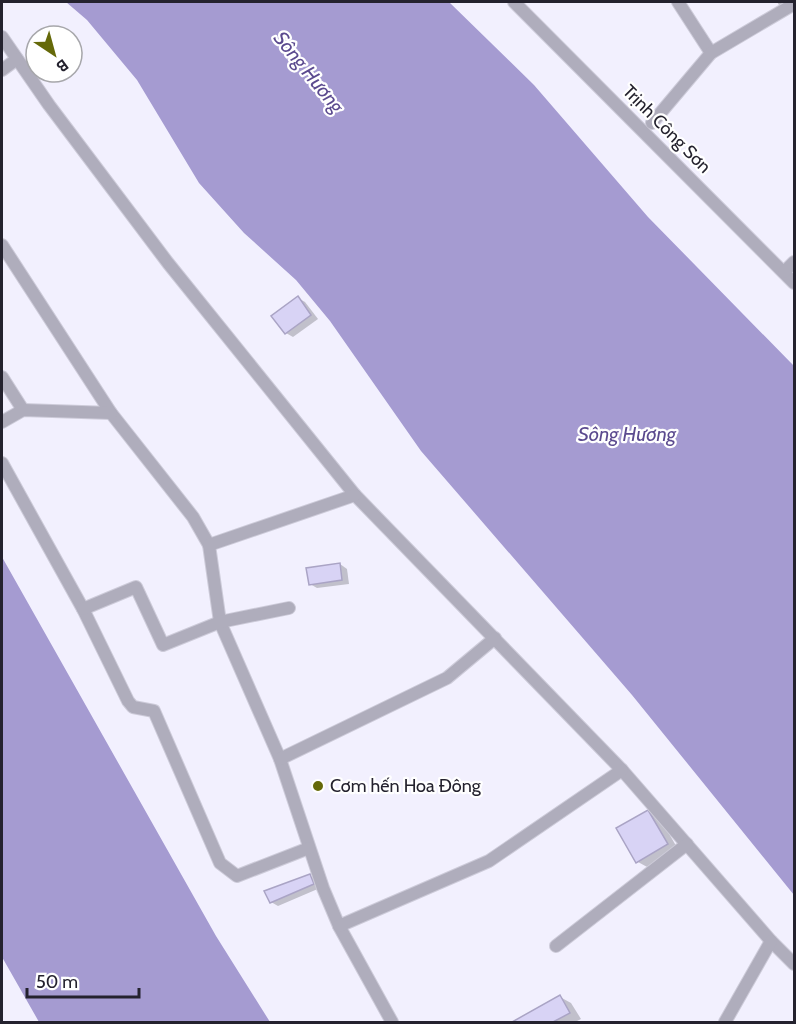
<svg xmlns="http://www.w3.org/2000/svg" width="796" height="1024" font-family="Cabin,sans-serif">
	<style>
		.water { fill: #a59bd1 }
		.shadow { fill: #0003 }
		.building { fill: #d8d3f5; stroke: #aaa4c5; stroke-width: 1.5 }
		.lines { fill: none; stroke-linecap: round; stroke-linejoin: round }
		.street-casing { stroke: #cdcbd9; stroke-width: 14 }
		.street { stroke: #afadbc; stroke-width: 12 }
		.poi-dot { fill: #656909; stroke: #fff; stroke-width: 2 }
		.labels { text-anchor: middle; dominant-baseline: central; stroke-width: 4.5; stroke-linejoin: round; paint-order: stroke }
		.street-label { font-size: 18px; fill: #24222e; stroke: #fff }
		.poi-label { font-size: 18px; fill: #24222e; stroke: #fff; text-anchor: start }
		.water-label { font-size: 20px; font-style: italic; fill: #5b4a8f; stroke: #fff }
	</style>
	<rect width="100%" height="100%" fill="#f2f0fe"/>
	<g class="water">
		<path d="M 66,2 L 449,2 L 534,85 L 648,217 L 794,366 L 794,895 L 632,695 L 421,451 L 330,321 L 296,280 L 244,233 L 199,183 L 137,80 L 87,20 Z"/>
		<path d="M 2,557 L 216,936 L 270,1022 L 39,1022 L 2,957 Z"/>
	</g>
	<g class="shadow">
		<path d="M 777,2 L 794,2 L 794,13 L 781,8 Z"/>
		<path d="M 298,298 L 305,302 L 318,319 L 293,337 L 286,333 Z"/>
		<path d="M 340,564 L 347,569 L 349,584 L 317,588 L 310,584 Z"/>
		<path d="M 648,812 L 660,818 L 679,851 L 649,868 L 638,862 Z"/>
		<path d="M 309,876 L 317,880 L 320,888 L 278,906 L 271,902 Z"/>
		<path d="M 560,997 L 571,1003 L 581,1019 L 575,1022 L 515,1022 Z"/>
	</g>
	<g class="building">
		<path d="M 298,296 L 311,315 L 285,334 L 271,316 Z"/>
		<path d="M 340,563 L 342,580 L 309,585 L 306,568 Z"/>
		<path d="M 648,810 L 668,844 L 636,863 L 616,828 Z"/>
		<path d="M 310,874 L 314,884 L 270,903 L 264,891 Z"/>
		<path d="M 560,995 L 570,1013 L 553,1022 L 512,1022 Z"/>
	</g>
	<g class="lines">
		<g class="street-casing">
			<g id="street">
				<path d="M 514,2 L 794,283"/>
				<path d="M 678,2 L 711,53"/>
				<path d="M 2,37 L 49,105 L 168,263 L 355,495 L 622,770 L 771,941 L 794,964"/>
				<path d="M 2,70 L 17,59"/>
				<path d="M 652,123 L 711,53 L 794,4"/>
				<path d="M 2,245 L 111,413 L 193,517 L 209,545 L 220,622 L 280,759 L 323,888 L 339,926 L 392,1022"/>
				<path d="M 784,272 L 794,262"/>
				<path d="M 2,377 L 23,410"/>
				<path d="M 2,422 L 23,410 L 111,413"/>
				<path d="M 2,463 L 83,609 L 128,701 L 133,707 L 154,711 L 220,863 L 237,876 L 309,848"/>
				<path d="M 209,545 L 355,495"/>
				<path d="M 83,609 L 136,587 L 163,645 L 220,622 L 289,608"/>
				<path d="M 280,759 L 447,678 L 495,638"/>
				<path d="M 339,926 L 489,861 L 622,770"/>
				<path d="M 556,946 L 687,844"/>
				<path d="M 725,1022 L 771,941"/>
			</g>
		</g>
		<use href="#street" class="street"/>
	</g>
	<circle class="poi-dot" cx="318" cy="786" r="6"/>
	<g class="labels">
		<g class="street-label">
			<text transform="translate(667 129) rotate(45)">Trịnh Công Sơn</text>
		</g>
		<g class="poi-label">
			<text x="330" y="786">Cơm hến Hoa Đông</text>
		</g>
		<g class="water-label">
			<text transform="translate(309 72) rotate(51)">Sông Hương</text>
			<text x="627" y="434">Sông Hương</text>
		</g>
	</g>
	<rect width="796" height="1024" fill="none" stroke="#24222e" stroke-width="6"/>
	<g transform="translate(54 54) rotate(144)"><circle r="28" fill="#ffffff" stroke="#a7a7ab" stroke-width="1.5"/>
	<path d="M0-4.5L10 22L0 15L-10 22Z" fill="#656909"/>
	<text y="-9" font-size="16" font-weight="bold" text-anchor="middle" fill="#24222e">B</text>
	</g>
	<path d="M27 988v9h112v-9" fill="none" stroke="#24222e" stroke-width="3"/>
	<text x="36" y="988" font-size="18" fill="#24222e" stroke="#ffffff" stroke-width="4.5" paint-order="stroke">50 m</text>
</svg>
